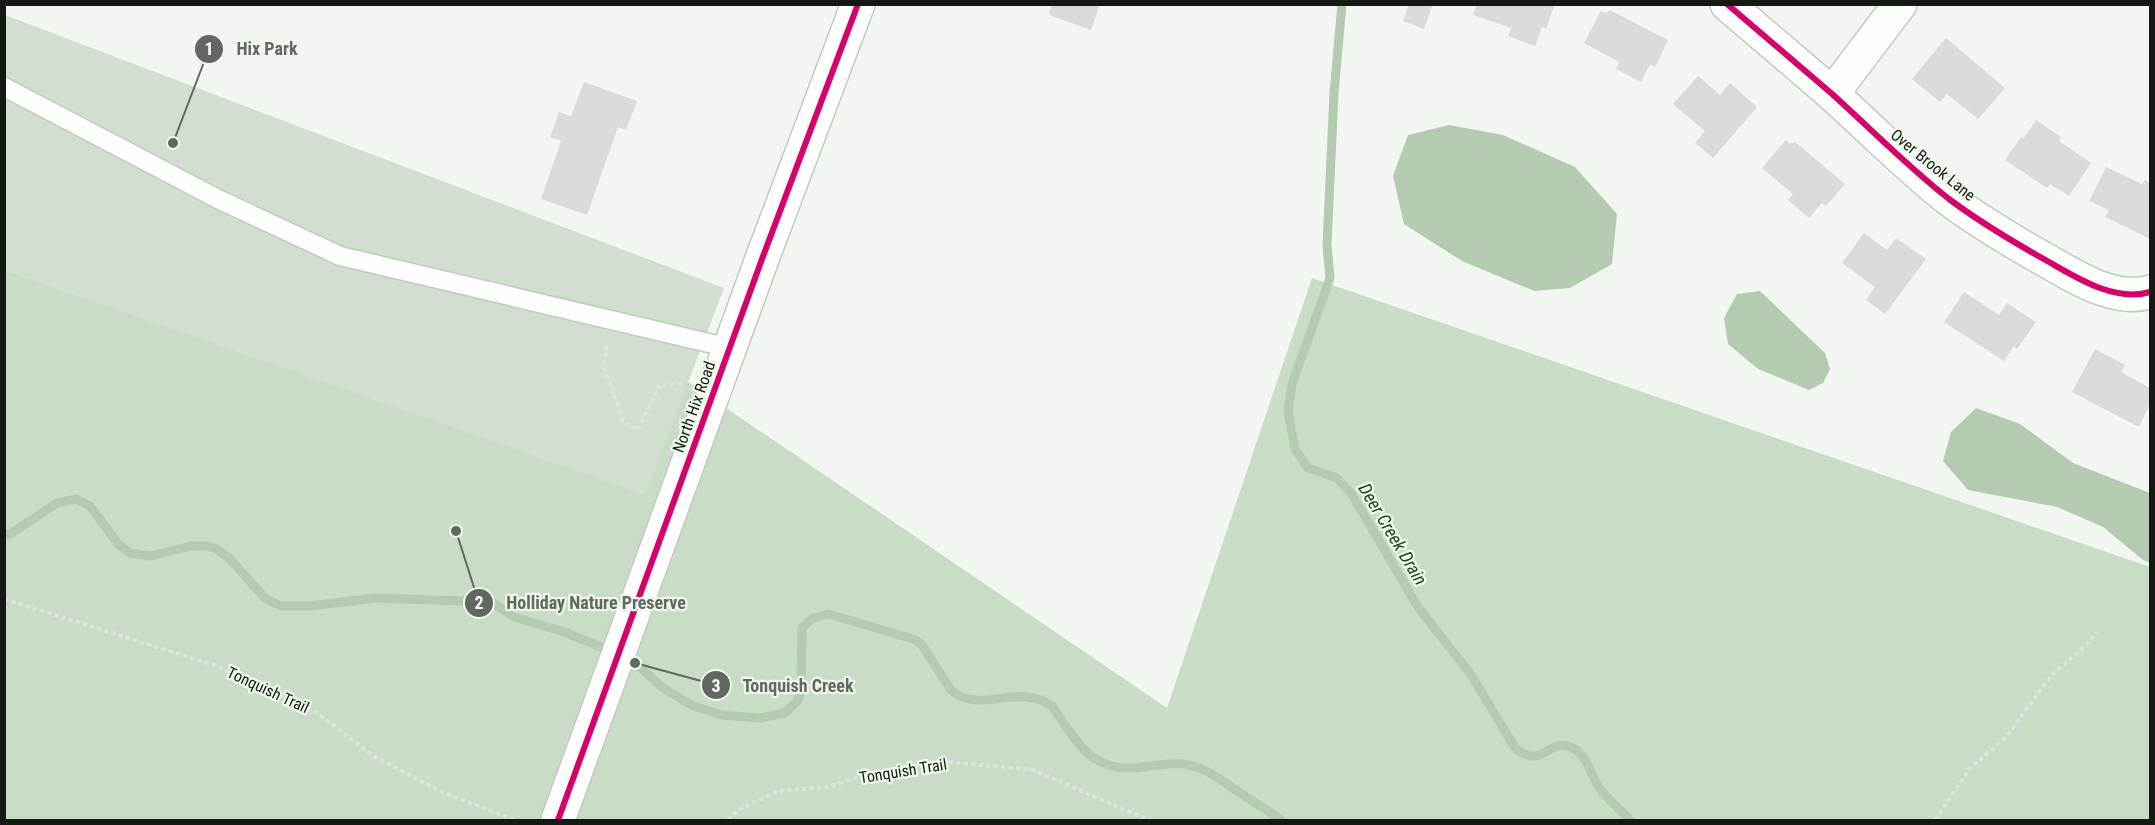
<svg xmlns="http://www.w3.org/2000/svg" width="2155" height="825" font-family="'Roboto Condensed',sans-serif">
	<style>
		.green { fill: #d2dfd0 }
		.forest { fill: #c8dcc6 }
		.water { fill: #b4cbb1 }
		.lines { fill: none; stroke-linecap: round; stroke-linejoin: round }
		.stream { stroke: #b4cbb1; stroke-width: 9 }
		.building { fill: #d7dcd6 }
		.service-casing { stroke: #c4c9c3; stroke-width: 21 }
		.minor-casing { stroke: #c4c9c3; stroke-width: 36 }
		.tertiary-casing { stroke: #c4c9c3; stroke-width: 36 }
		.path { stroke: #dfe2df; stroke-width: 4; stroke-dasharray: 4.5 3; stroke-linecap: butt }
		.service { stroke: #fdfefd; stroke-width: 18 }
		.minor { stroke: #fdfefd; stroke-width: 33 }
		.tertiary { stroke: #fdfefd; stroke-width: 33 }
		.cycleway-casing { stroke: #effaed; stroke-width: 10 }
		.cycleway { stroke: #d6006c; stroke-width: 6 }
		.labels { text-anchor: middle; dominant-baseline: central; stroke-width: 4.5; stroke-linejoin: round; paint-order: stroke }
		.street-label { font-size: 16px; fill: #151914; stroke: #effaed }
		.water-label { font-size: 18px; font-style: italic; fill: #1a4516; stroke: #effaed }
		.leader { fill: none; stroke: #626761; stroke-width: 2 }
		.callout-dot { fill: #626761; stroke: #effaed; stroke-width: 2 }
		.mark-label { font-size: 18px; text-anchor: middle; font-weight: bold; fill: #fff }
		.callout-label { font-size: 18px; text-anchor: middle; font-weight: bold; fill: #626761; stroke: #effaed; stroke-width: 4.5; stroke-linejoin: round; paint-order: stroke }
	</style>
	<rect width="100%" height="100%" fill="#f1f7f0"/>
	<path class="green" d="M 5,15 L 724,288 L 645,496 L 5,270 Z"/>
	<path class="forest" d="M 5,270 L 645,495 L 688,382 L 1167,708 L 1312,278 L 2150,567 L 2150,820 L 5,820 Z"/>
	<g class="water">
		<path d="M 1449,125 L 1503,135 L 1575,167 L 1617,214 L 1612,264 L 1570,288 L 1534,291 L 1462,261 L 1404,224 L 1393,176 L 1408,135 Z"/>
		<path d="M 1760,291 L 1825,353 L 1830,369 L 1823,383 L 1809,390 L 1758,369 L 1728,344 L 1724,318 L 1737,294 Z"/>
		<path d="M 1976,408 L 2020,424 L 2073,463 L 2150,493 L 2150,563 L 2143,560 L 2103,527 L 2057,507 L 1968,490 L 1943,461 L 1951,432 Z"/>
	</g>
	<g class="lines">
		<g class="stream">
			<path d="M 1342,4 L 1334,93 L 1327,245 L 1330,278 L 1292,384 L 1288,411 L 1295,449 L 1308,468 L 1337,478 L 1351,493 L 1418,607 L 1472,676 L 1515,748 C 1541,769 1546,742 1567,746 C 1587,750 1590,776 1601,790 C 1610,801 1621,810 1630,820"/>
			<path d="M 4,535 L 10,534 L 57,503 L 76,499 L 90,506 L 119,545 L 130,553 L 151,556 L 191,546 L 206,546 L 215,548 L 229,558 L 266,599 L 281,606 L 310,606 L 375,598 L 492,602 L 514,617 L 564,632 L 616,653 L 635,663 L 663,688 L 693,706 L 722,715 L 760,718 L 785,713 L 798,700 L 801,691 L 802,628 L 813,618 L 829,614 L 916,640 L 922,645 L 951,690 C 979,715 1019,682 1052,706 C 1073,736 1089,770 1131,768 C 1148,768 1165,762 1182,764 C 1205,766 1220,780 1239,792 C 1253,802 1267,810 1281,820"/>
		</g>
	</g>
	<g class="building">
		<path d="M 1052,4 L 1100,4 L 1091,30 L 1049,15 Z"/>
		<path d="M 1409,4 L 1433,4 L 1424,29 L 1403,21 Z"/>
		<path d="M 1477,4 L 1555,4 L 1546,29 L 1542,27 L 1535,46 L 1508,36 L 1511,28 L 1473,15 Z"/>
		<path d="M 1610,10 L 1668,40 L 1655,67 L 1650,64 L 1641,82 L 1616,69 L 1619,62 L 1584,43 L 1601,11 L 1606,13 Z"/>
		<path d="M 1946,38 L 2005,88 L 1978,119 L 1947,94 L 1940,102 L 1912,79 Z"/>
		<path d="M 1698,76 L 1720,95 L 1730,83 L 1757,107 L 1713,158 L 1695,143 L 1705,131 L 1673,104 Z"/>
		<path d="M 584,82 L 637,101 L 626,130 L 618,127 L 587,215 L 541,199 L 561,141 L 550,137 L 559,112 L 571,116 Z"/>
		<path d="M 2036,120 L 2061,137 L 2059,141 L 2091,163 L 2069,196 L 2050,184 L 2047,188 L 2005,160 L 2021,137 L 2023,139 Z"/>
		<path d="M 1786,140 L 1790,144 L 1795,142 L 1845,184 L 1826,206 L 1822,203 L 1809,218 L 1788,200 L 1793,194 L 1762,168 Z"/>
		<path d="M 2106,167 L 2142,184 L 2145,180 L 2150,183 L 2150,239 L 2105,217 L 2109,210 L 2089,201 Z"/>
		<path d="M 1864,233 L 1887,250 L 1896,238 L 1926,259 L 1885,314 L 1866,300 L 1875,287 L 1842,263 Z"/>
		<path d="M 1964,292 L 1999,315 L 2007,303 L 2036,322 L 2017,349 L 2014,346 L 2004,361 L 1944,322 Z"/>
		<path d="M 2095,349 L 2125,365 L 2121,372 L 2150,388 L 2150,404 L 2139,427 L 2072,392 Z"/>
	</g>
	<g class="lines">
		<g class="service-casing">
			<path id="service" d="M 4,87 L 218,199 L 340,256 L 730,348"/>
		</g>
		<g class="minor-casing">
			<g id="minor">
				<path d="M 1727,4 C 1762,34 1796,63 1831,93 C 1870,128 1907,166 1949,199 C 1981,223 2015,243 2049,262 C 2079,279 2115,302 2150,292"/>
				<path d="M 1832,94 L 1900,4"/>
			</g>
		</g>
		<g class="tertiary-casing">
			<path id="tertiary" d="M 558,820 L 762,259 L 858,4"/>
		</g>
		<g class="path">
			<path d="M 607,345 L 604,368 L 624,422 L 638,430 L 660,385 L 683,383"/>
			<path d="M 4,599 L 214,665 L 312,709 L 375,757 L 440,791 L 514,820"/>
			<path d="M 728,820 L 738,810 L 778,791 L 828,787 L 870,773 L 940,761 L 1033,770 L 1149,820"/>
			<path d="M 1935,820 L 1970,768 L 2007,736 L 2051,676 L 2086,645 L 2097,632"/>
		</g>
		<use href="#service" class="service"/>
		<use href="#minor" class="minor"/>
		<use href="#tertiary" class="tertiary"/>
		<g class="cycleway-casing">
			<g id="cycleway">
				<path d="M 1727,4 C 1762,34 1796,63 1831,93 C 1870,128 1907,166 1949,199 C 1981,223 2015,243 2049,262 C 2079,279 2115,302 2150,292"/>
				<path d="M 558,820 L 762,259 L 858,4"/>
			</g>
		</g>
		<use href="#cycleway" class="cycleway"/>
	</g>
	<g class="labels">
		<g class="street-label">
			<text transform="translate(1933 165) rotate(39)">Over Brook Lane</text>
			<text transform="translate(694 407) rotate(-70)">North Hix Road</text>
			<text transform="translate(268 690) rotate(25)">Tonquish Trail</text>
			<text transform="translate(903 771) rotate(-9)">Tonquish Trail</text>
		</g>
		<g class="water-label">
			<text transform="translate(1393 534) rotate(59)">Deer Creek Drain</text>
		</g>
	</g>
	<path class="leader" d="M173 143L209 49M456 531L479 603M635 663L716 685"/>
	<g class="callout-dot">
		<circle cx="173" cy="143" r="6"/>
		<circle cx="456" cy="531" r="6"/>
		<circle cx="635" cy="663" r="6"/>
		<circle cx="209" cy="49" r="15"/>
		<circle cx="479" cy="603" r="15"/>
		<circle cx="716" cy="685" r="15"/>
	</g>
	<g class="mark-label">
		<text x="209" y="55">1</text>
		<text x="479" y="609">2</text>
		<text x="716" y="692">3</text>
	</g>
	<g class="callout-label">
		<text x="267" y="55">Hix Park</text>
		<text x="596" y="609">Holliday Nature Preserve</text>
		<text x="798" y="692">Tonquish Creek</text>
	</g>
	<rect width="2155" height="825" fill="none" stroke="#151914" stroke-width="12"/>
</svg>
